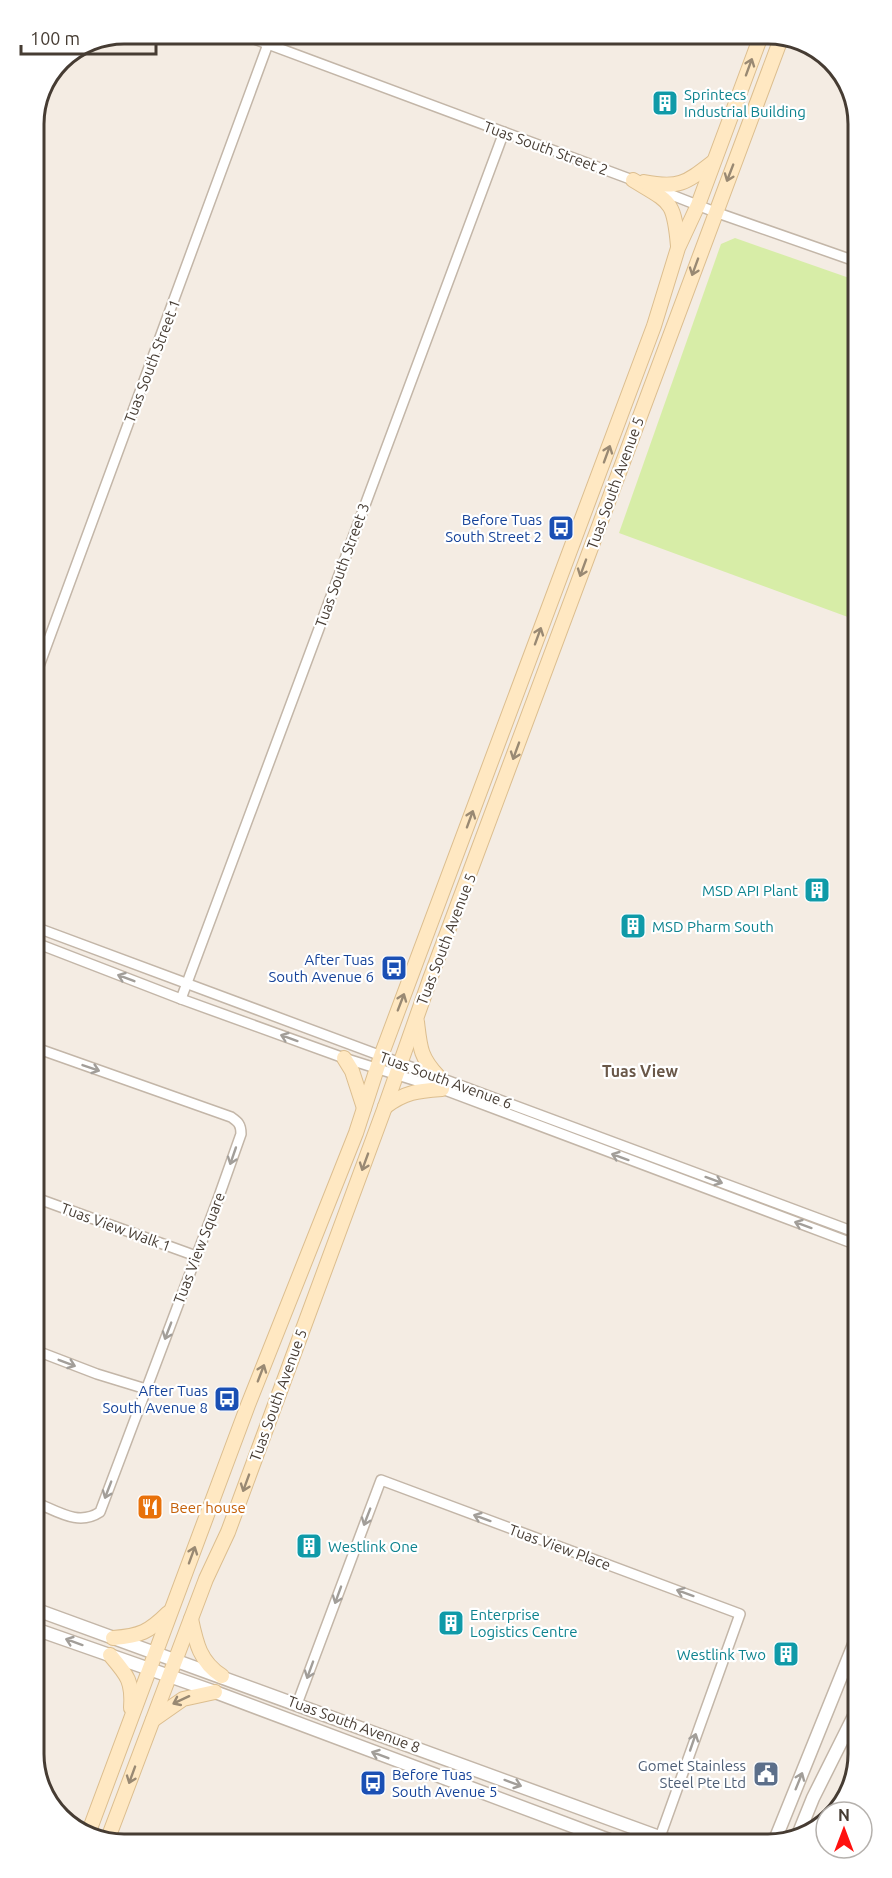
<svg xmlns="http://www.w3.org/2000/svg" width="892" height="1878" font-family="Ubuntu,sans-serif">
	<style>
		.grass { fill: #d7eda7 }
		.lines { fill: none; stroke-linecap: round; stroke-linejoin: round }
		.minor-casing { stroke: #c3b6a8; stroke-width: 12 }
		.tertiary-casing { stroke: #c3b6a8; stroke-width: 15 }
		.secondary-casing { stroke: #dcbe8f; stroke-width: 16 }
		.minor { stroke: #fff; stroke-width: 9 }
		.tertiary { stroke: #fff; stroke-width: 12 }
		.secondary { stroke: #ffe8c2; stroke-width: 14 }
		.oneway { stroke: #998973 }
		.oneway2 { stroke: #a29e99 }
		.labels { text-anchor: middle; dominant-baseline: central; stroke-width: 4.5; stroke-linejoin: round; paint-order: stroke }
		.culture-label { font-size: 15px; fill: #0d838f; stroke: #fff; text-anchor: start }
		.street-label { font-size: 15px; fill: #463c33; stroke: #fff }
		.transit-label { font-size: 15px; fill: #164399; stroke: #fff; text-anchor: end }
		.food-label { font-size: 15px; fill: #c56008; stroke: #fff; text-anchor: start }
		.service-label { font-size: 15px; fill: #4e5e75; stroke: #fff; text-anchor: end }
		.neighbourhood-label { font-size: 16px; font-weight: bold; fill: #6a5849; stroke: #fff }
		.rim { fill: none; stroke: #463c33; stroke-width: 3 }
	</style>
	<rect width="100%" height="100%" fill="#f4ece3"/>
	<path class="grass" d="M 735,238 L 855,280 L 856,620 L 619,533 L 721,244 Z"/>
	<g class="lines">
		<g class="minor-casing">
			<g id="minor">
				<path d="M 238,33 L 638,182"/>
				<path d="M 654,188 L 715,212 L 855,261"/>
				<path d="M 35,677 L 268,44"/>
				<path d="M 35,927 L 857,1233"/>
				<path d="M 36,943 L 181,999 L 344,1058 L 442,1089 L 857,1245"/>
				<path d="M 181,999 L 504,132"/>
				<path d="M 36,1048 L 231,1117 C 238,1122 241,1124 241,1134 L 218,1199 L 100,1512 C 79,1526 59,1512 37,1503"/>
				<path d="M 36,1198 L 196,1256"/>
				<path d="M 37,1351 L 97,1374 L 146,1389"/>
				<path d="M 297,1704 L 381,1480 L 740,1614 L 660,1837"/>
			</g>
		</g>
		<g class="tertiary-casing">
			<g id="tertiary">
				<path d="M 37,1610 L 670,1841"/>
				<path d="M 38,1630 L 215,1692 L 612,1841"/>
				<path d="M 775,1840 L 859,1632"/>
				<path d="M 796,1840 L 813,1798 L 859,1706"/>
			</g>
		</g>
		<g class="secondary-casing">
			<g id="secondary">
				<path d="M 633,180 C 671,203 674,200 678,246"/>
				<path d="M 644,182 C 679,189 686,183 713,162"/>
				<path d="M 417,1022 C 420,1047 420,1057 438,1076"/>
				<path d="M 344,1058 L 352,1071 L 364,1108"/>
				<path d="M 385,1107 C 405,1092 417,1091 442,1089"/>
				<path d="M 191,1619 C 196,1643 200,1662 222,1676"/>
				<path d="M 113,1638 C 140,1636 149,1632 168,1613"/>
				<path d="M 110,1655 C 127,1675 133,1681 131,1708"/>
				<path d="M 153,1720 L 183,1699 L 215,1692"/>
				<path d="M 88,1834 L 248,1405 L 356,1133 L 381,1056 L 654,326 L 678,248 L 698,205 L 762,33"/>
				<path d="M 107,1841 L 206,1579 L 228,1532 L 385,1107 L 430,979 L 782,36"/>
			</g>
		</g>
		<use href="#minor" class="minor"/>
		<use href="#tertiary" class="tertiary"/>
		<use href="#secondary" class="secondary"/>
	</g>
	<defs><path id="oneway-shaft" d="M-6 0H5M1.5-3L5.5 0L1.5 3" fill="none" stroke-width="1.6" stroke-linecap="round" stroke-linejoin="round" transform="scale(1.5)"/></defs>
	<g class="oneway">
		<use href="#oneway-shaft" transform="translate(749 67) rotate(-70)"/>
		<use href="#oneway-shaft" transform="translate(730 173) rotate(111)"/>
		<use href="#oneway-shaft" transform="translate(695 267) rotate(110)"/>
		<use href="#oneway-shaft" transform="translate(607 454) rotate(-70)"/>
		<use href="#oneway-shaft" transform="translate(583 568) rotate(110)"/>
		<use href="#oneway-shaft" transform="translate(538 636) rotate(-70)"/>
		<use href="#oneway-shaft" transform="translate(516 751) rotate(110)"/>
		<use href="#oneway-shaft" transform="translate(470 819) rotate(-70)"/>
		<use href="#oneway-shaft" transform="translate(401 1002) rotate(-69)"/>
		<use href="#oneway-shaft" transform="translate(365 1162) rotate(110)"/>
		<use href="#oneway-shaft" transform="translate(261 1373) rotate(-69)"/>
		<use href="#oneway-shaft" transform="translate(246 1483) rotate(110)"/>
		<use href="#oneway-shaft" transform="translate(192 1555) rotate(-70)"/>
		<use href="#oneway-shaft" transform="translate(181 1700) rotate(155)"/>
		<use href="#oneway-shaft" transform="translate(132 1775) rotate(110)"/>
	</g>
	<g class="oneway2">
		<use href="#oneway-shaft" transform="translate(126 978) rotate(-159)"/>
		<use href="#oneway-shaft" transform="translate(289 1038) rotate(-160)"/>
		<use href="#oneway-shaft" transform="translate(91 1068) rotate(19)"/>
		<use href="#oneway-shaft" transform="translate(233 1156) rotate(109)"/>
		<use href="#oneway-shaft" transform="translate(620 1157) rotate(-160)"/>
		<use href="#oneway-shaft" transform="translate(714 1180) rotate(20)"/>
		<use href="#oneway-shaft" transform="translate(803 1225) rotate(-160)"/>
		<use href="#oneway-shaft" transform="translate(168 1331) rotate(111)"/>
		<use href="#oneway-shaft" transform="translate(67 1363) rotate(21)"/>
		<use href="#oneway-shaft" transform="translate(108 1490) rotate(111)"/>
		<use href="#oneway-shaft" transform="translate(367 1517) rotate(111)"/>
		<use href="#oneway-shaft" transform="translate(482 1518) rotate(-160)"/>
		<use href="#oneway-shaft" transform="translate(685 1593) rotate(-160)"/>
		<use href="#oneway-shaft" transform="translate(338 1595) rotate(110)"/>
		<use href="#oneway-shaft" transform="translate(74 1642) rotate(-160)"/>
		<use href="#oneway-shaft" transform="translate(310 1670) rotate(110)"/>
		<use href="#oneway-shaft" transform="translate(693 1742) rotate(-71)"/>
		<use href="#oneway-shaft" transform="translate(380 1755) rotate(-159)"/>
		<use href="#oneway-shaft" transform="translate(799 1781) rotate(-68)"/>
		<use href="#oneway-shaft" transform="translate(513 1783) rotate(20)"/>
	</g>
	<defs>
		<g id="building-square" transform="scale(1.35)"><rect x="-9" y="-9" width="18" height="18" rx="4" fill="#0f9aa8" stroke="#fff"/><path d="M-4-6H4V6H1V3H-1V6H-4ZM-2.5-4.3h1.7v1.8h-1.7ZM.8-4.3h1.7v1.8H.8ZM-2.5-1h1.7V.8h-1.7ZM.8-1h1.7V.8H.8Z" fill="#fff"/></g>
		<g id="bus-square" transform="scale(1.35)"><rect x="-9" y="-9" width="18" height="18" rx="4" fill="#1a4fb4" stroke="#fff"/><path d="M-5-6H5V4H4V6H2V4H-2V6H-4V4H-5ZM-3.5-4V0h7V-4ZM-3.5 1.2v1.5H-2V1.2ZM2 1.2v1.5H3.5V1.2Z" fill="#fff"/></g>
		<g id="restaurant-square" transform="scale(1.35)"><rect x="-9" y="-9" width="18" height="18" rx="4" fill="#e8710a" stroke="#fff"/><path d="M-5-6h1v4h1v-4h1v4h1v-4h1v5L-1.5 .5V6h-2V.5L-5-1ZM5-6V6H3V1.5H1.5Q1.5-4 5-6Z" fill="#fff"/></g>
		<g id="civic-square" transform="scale(1.35)"><rect x="-9" y="-9" width="18" height="18" rx="4" fill="#5c6f8a" stroke="#fff"/><path d="M-.6-6.5H3V-4.5H.6V-3L4-1V1h2V6H-6V1h2V-1L-.6-3ZM-1.2 2.5V6h2.4V2.5Z" fill="#fff"/></g>
	</defs>
	<g fill-rule="evenodd">
		<use href="#building-square" x="665" y="103"/>
		<use href="#bus-square" x="561" y="528"/>
		<use href="#building-square" x="817" y="890"/>
		<use href="#building-square" x="633" y="926"/>
		<use href="#bus-square" x="394" y="968"/>
		<use href="#bus-square" x="227" y="1399"/>
		<use href="#restaurant-square" x="150" y="1507"/>
		<use href="#building-square" x="309" y="1546"/>
		<use href="#building-square" x="451" y="1623"/>
		<use href="#building-square" x="786" y="1654"/>
		<use href="#civic-square" x="766" y="1774"/>
		<use href="#bus-square" x="373" y="1783"/>
	</g>
	<g class="labels">
		<g class="culture-label">
			<text x="684" y="94">Sprintecs<tspan x="684" dy="17">Industrial Building</tspan></text>
			<text x="798" y="890" text-anchor="end">MSD API Plant</text>
			<text x="652" y="926">MSD Pharm South</text>
			<text x="328" y="1546">Westlink One</text>
			<text x="470" y="1614">Enterprise<tspan x="470" dy="17">Logistics Centre</tspan></text>
			<text x="766" y="1654" text-anchor="end">Westlink Two</text>
		</g>
		<g class="street-label">
			<text transform="translate(546 148) rotate(20)">Tuas South Street 2</text>
			<text transform="translate(152 361) rotate(-69)">Tuas South Street 1</text>
			<text transform="translate(615 483) rotate(-70)">Tuas South Avenue 5</text>
			<text transform="translate(342 565) rotate(-70)">Tuas South Street 3</text>
			<text transform="translate(446 939) rotate(-69)">Tuas South Avenue 5</text>
			<text transform="translate(446 1080) rotate(20)">Tuas South Avenue 6</text>
			<text transform="translate(116 1227) rotate(20)">Tuas View Walk 1</text>
			<text transform="translate(199 1248) rotate(-69)">Tuas View Square</text>
			<text transform="translate(278 1395) rotate(-70)">Tuas South Avenue 5</text>
			<text transform="translate(560 1547) rotate(20)">Tuas View Place</text>
			<text transform="translate(354 1724) rotate(20)">Tuas South Avenue 8</text>
		</g>
		<g class="transit-label">
			<text x="542" y="519">Before Tuas<tspan x="542" dy="17">South Street 2</tspan></text>
			<text x="374" y="959">After Tuas<tspan x="374" dy="17">South Avenue 6</tspan></text>
			<text x="208" y="1390">After Tuas<tspan x="208" dy="17">South Avenue 8</tspan></text>
			<text x="392" y="1774" text-anchor="start">Before Tuas<tspan x="392" dy="17">South Avenue 5</tspan></text>
		</g>
		<g class="food-label">
			<text x="170" y="1507">Beer house</text>
		</g>
		<g class="service-label">
			<text x="746" y="1765">Gomet Stainless<tspan x="746" dy="17">Steel Pte Ltd</tspan></text>
		</g>
		<g class="neighbourhood-label">
			<text x="640" y="1071">Tuas View</text>
		</g>
	</g>
	<path d="M0 0H892V1878H0ZM124 44H768A80 80 0 0 1 848 124V1754A80 80 0 0 1 768 1834H124A80 80 0 0 1 44 1754V124A80 80 0 0 1 124 44Z" fill="#fff" fill-rule="evenodd"/>
	<path class="rim" d="M124 44H768A80 80 0 0 1 848 124V1754A80 80 0 0 1 768 1834H124A80 80 0 0 1 44 1754V124A80 80 0 0 1 124 44Z"/>
	<g transform="translate(844 1830)"><circle r="28" fill="#ffffff" stroke="#b5b1ad" stroke-width="1.5"/>
	<path d="M0-4.5L10 22L0 15L-10 22Z" fill="#ff110f"/>
	<text y="-9" font-size="16" font-weight="bold" text-anchor="middle" fill="#463c33">N</text>
	</g>
	<path d="M21 45v9h135v-9" fill="none" stroke="#463c33" stroke-width="3"/>
	<text x="30" y="45" font-size="18" fill="#463c33" stroke="#ffffff" stroke-width="4.5" paint-order="stroke">100 m</text>
</svg>
